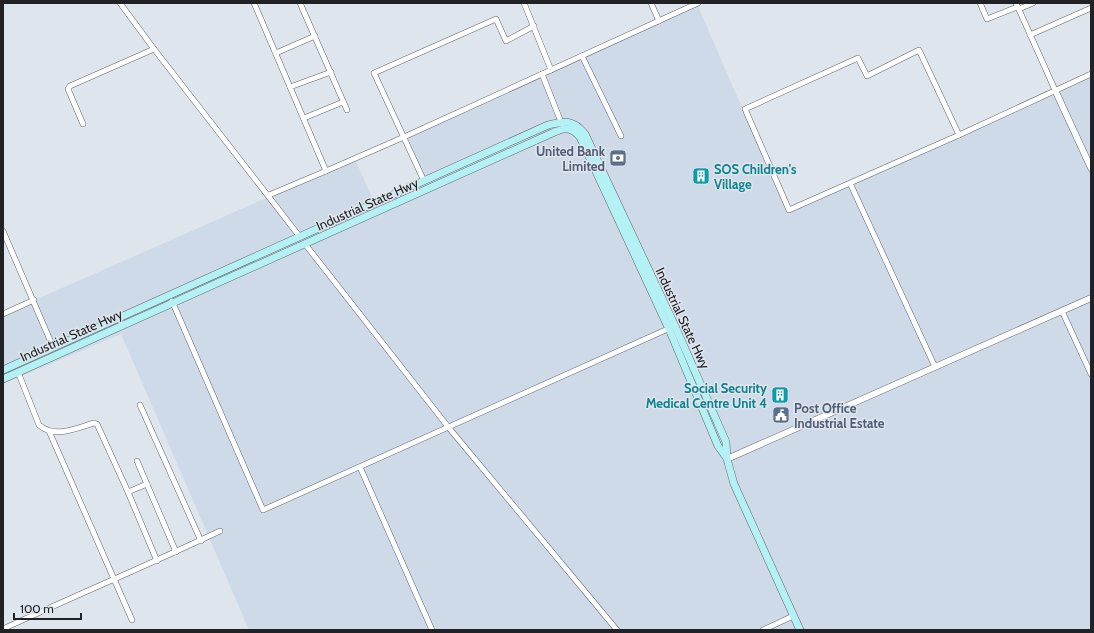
<svg xmlns="http://www.w3.org/2000/svg" width="1094" height="633" font-family="Cabin,sans-serif">
	<style>
		.built { fill: #cfdae8 }
		.lines { fill: none; stroke-linecap: round; stroke-linejoin: round }
		.minor-casing { stroke: #60656c; stroke-width: 6 }
		.tertiary-casing { stroke: #60656c; stroke-width: 7 }
		.secondary-casing { stroke: #60656c; stroke-width: 8 }
		.minor { stroke: #fff; stroke-width: 5 }
		.tertiary { stroke: #fff; stroke-width: 6 }
		.secondary { stroke: #b4f1f4; stroke-width: 7 }
		.labels { text-anchor: middle; dominant-baseline: central; stroke-width: 3; stroke-linejoin: round; paint-order: stroke }
		.service-label { font-size: 13px; font-weight: bold; fill: #4e5e75; stroke: #dfe5ed; text-anchor: end }
		.culture-label { font-size: 13px; font-weight: bold; fill: #0d838f; stroke: #dfe5ed; text-anchor: start }
		.street-label { font-size: 13px; fill: #202225; stroke: #dfe5ed }
	</style>
	<rect width="100%" height="100%" fill="#dfe5ed"/>
	<path class="built" d="M 697,4 L 733,87 L 788,207 L 1091,74 L 1091,630 L 249,630 L 121,334 L 3,384 L 3,314 L 355,159 L 374,202 L 424,179 L 407,135 Z"/>
	<g class="lines">
		<g class="minor-casing">
			<g id="minor">
				<path d="M 120,3 L 154,49 L 300,237"/>
				<path d="M 254,3 L 326,171 L 269,195"/>
				<path d="M 300,3 L 347,110"/>
				<path d="M 524,3 L 551,70"/>
				<path d="M 651,3 L 659,21"/>
				<path d="M 980,3 L 987,19 L 1017,7"/>
				<path d="M 1016,3 L 1055,90"/>
				<path d="M 1019,9 L 1033,3"/>
				<path d="M 1030,35 L 1091,8"/>
				<path d="M 276,53 L 315,36"/>
				<path d="M 582,56 L 621,136"/>
				<path d="M 542,74 L 561,122"/>
				<path d="M 290,87 L 331,72"/>
				<path d="M 304,118 L 343,102"/>
				<path d="M 83,124 L 68,89 L 70,86 L 154,49"/>
				<path d="M 959,135 L 1091,74"/>
				<path d="M 326,171 L 404,137 L 698,3"/>
				<path d="M 424,181 L 374,73 L 496,19 L 506,41 L 534,26"/>
				<path d="M 850,183 L 959,135 L 919,50 L 867,76 L 858,58 L 745,109 L 789,210 L 850,183 L 935,367"/>
				<path d="M 3,231 L 53,347"/>
				<path d="M 305,244 L 449,428 L 617,630"/>
				<path d="M 172,301 L 263,510 L 670,328"/>
				<path d="M 1062,311 L 1091,374"/>
				<path d="M 3,314 L 34,300"/>
				<path d="M 18,372 L 39,425 C 55,439 76,428 94,423 L 97,424 L 128,492 L 157,561"/>
				<path d="M 140,405 L 201,541"/>
				<path d="M 49,431 L 132,620"/>
				<path d="M 137,461 L 176,552"/>
				<path d="M 360,467 L 432,630"/>
				<path d="M 128,492 L 147,484"/>
				<path d="M 3,629 C 75,596 148,565 220,531"/>
				<path d="M 763,630 L 793,616"/>
			</g>
		</g>
		<g class="tertiary-casing">
			<g id="tertiary">
				<path d="M 1055,90 L 1091,168"/>
				<path d="M 727,459 L 1091,298"/>
			</g>
		</g>
		<g class="secondary-casing">
			<g id="secondary">
				<path d="M 3,370 L 548,125 C 565,121 573,119 585,134 L 675,326 L 726,442 L 727,459 L 734,484 L 800,630"/>
				<path d="M 3,379 L 550,134 C 563,128 570,125 580,137 L 669,329 L 718,446 L 726,457"/>
			</g>
		</g>
		<use href="#minor" class="minor"/>
		<use href="#tertiary" class="tertiary"/>
		<use href="#secondary" class="secondary"/>
	</g>
	<defs>
		<g id="bank-square" transform="scale(0.9)"><rect x="-9" y="-9" width="18" height="18" rx="4" fill="#5c6f8a" stroke="#dfe5ed"/><path d="M-6-4H6V4H-6ZM0-2.3a2.3 2.3 0 1 0 0 4.6a2.3 2.3 0 1 0 0-4.6Z" fill="#fff"/></g>
		<g id="building-square" transform="scale(0.9)"><rect x="-9" y="-9" width="18" height="18" rx="4" fill="#0f9aa8" stroke="#dfe5ed"/><path d="M-4-6H4V6H1V3H-1V6H-4ZM-2.5-4.3h1.7v1.8h-1.7ZM.8-4.3h1.7v1.8H.8ZM-2.5-1h1.7V.8h-1.7ZM.8-1h1.7V.8H.8Z" fill="#fff"/></g>
		<g id="civic-square" transform="scale(0.9)"><rect x="-9" y="-9" width="18" height="18" rx="4" fill="#5c6f8a" stroke="#dfe5ed"/><path d="M-.6-6.5H3V-4.5H.6V-3L4-1V1h2V6H-6V1h2V-1L-.6-3ZM-1.2 2.5V6h2.4V2.5Z" fill="#fff"/></g>
	</defs>
	<g fill-rule="evenodd">
		<use href="#bank-square" x="618" y="158"/>
		<use href="#building-square" x="701" y="176"/>
		<use href="#building-square" x="780" y="395"/>
		<use href="#civic-square" x="781" y="415"/>
	</g>
	<g class="labels">
		<g class="service-label">
			<text x="605" y="151">United Bank<tspan x="605" dy="15">Limited</tspan></text>
			<text x="794" y="408" text-anchor="start">Post Office<tspan x="794" dy="15">Industrial Estate</tspan></text>
		</g>
		<g class="culture-label">
			<text x="714" y="169">SOS Children's<tspan x="714" dy="15">Village</tspan></text>
			<text x="767" y="388" text-anchor="end">Social Security<tspan x="767" dy="15">Medical Centre Unit 4</tspan></text>
		</g>
		<g class="street-label">
			<text transform="translate(367 204) rotate(-24)">Industrial State Hwy</text>
			<text transform="translate(683 318) rotate(65)">Industrial State Hwy</text>
			<text transform="translate(71 335) rotate(-24)">Industrial State Hwy</text>
		</g>
	</g>
	<rect width="1094" height="633" fill="none" stroke="#202225" stroke-width="8"/>
	<path d="M14 613v6h67v-6" fill="none" stroke="#202225" stroke-width="2"/>
	<text x="20" y="613" font-size="12" fill="#202225" stroke="#dfe5ed" stroke-width="3" paint-order="stroke">100 m</text>
</svg>
